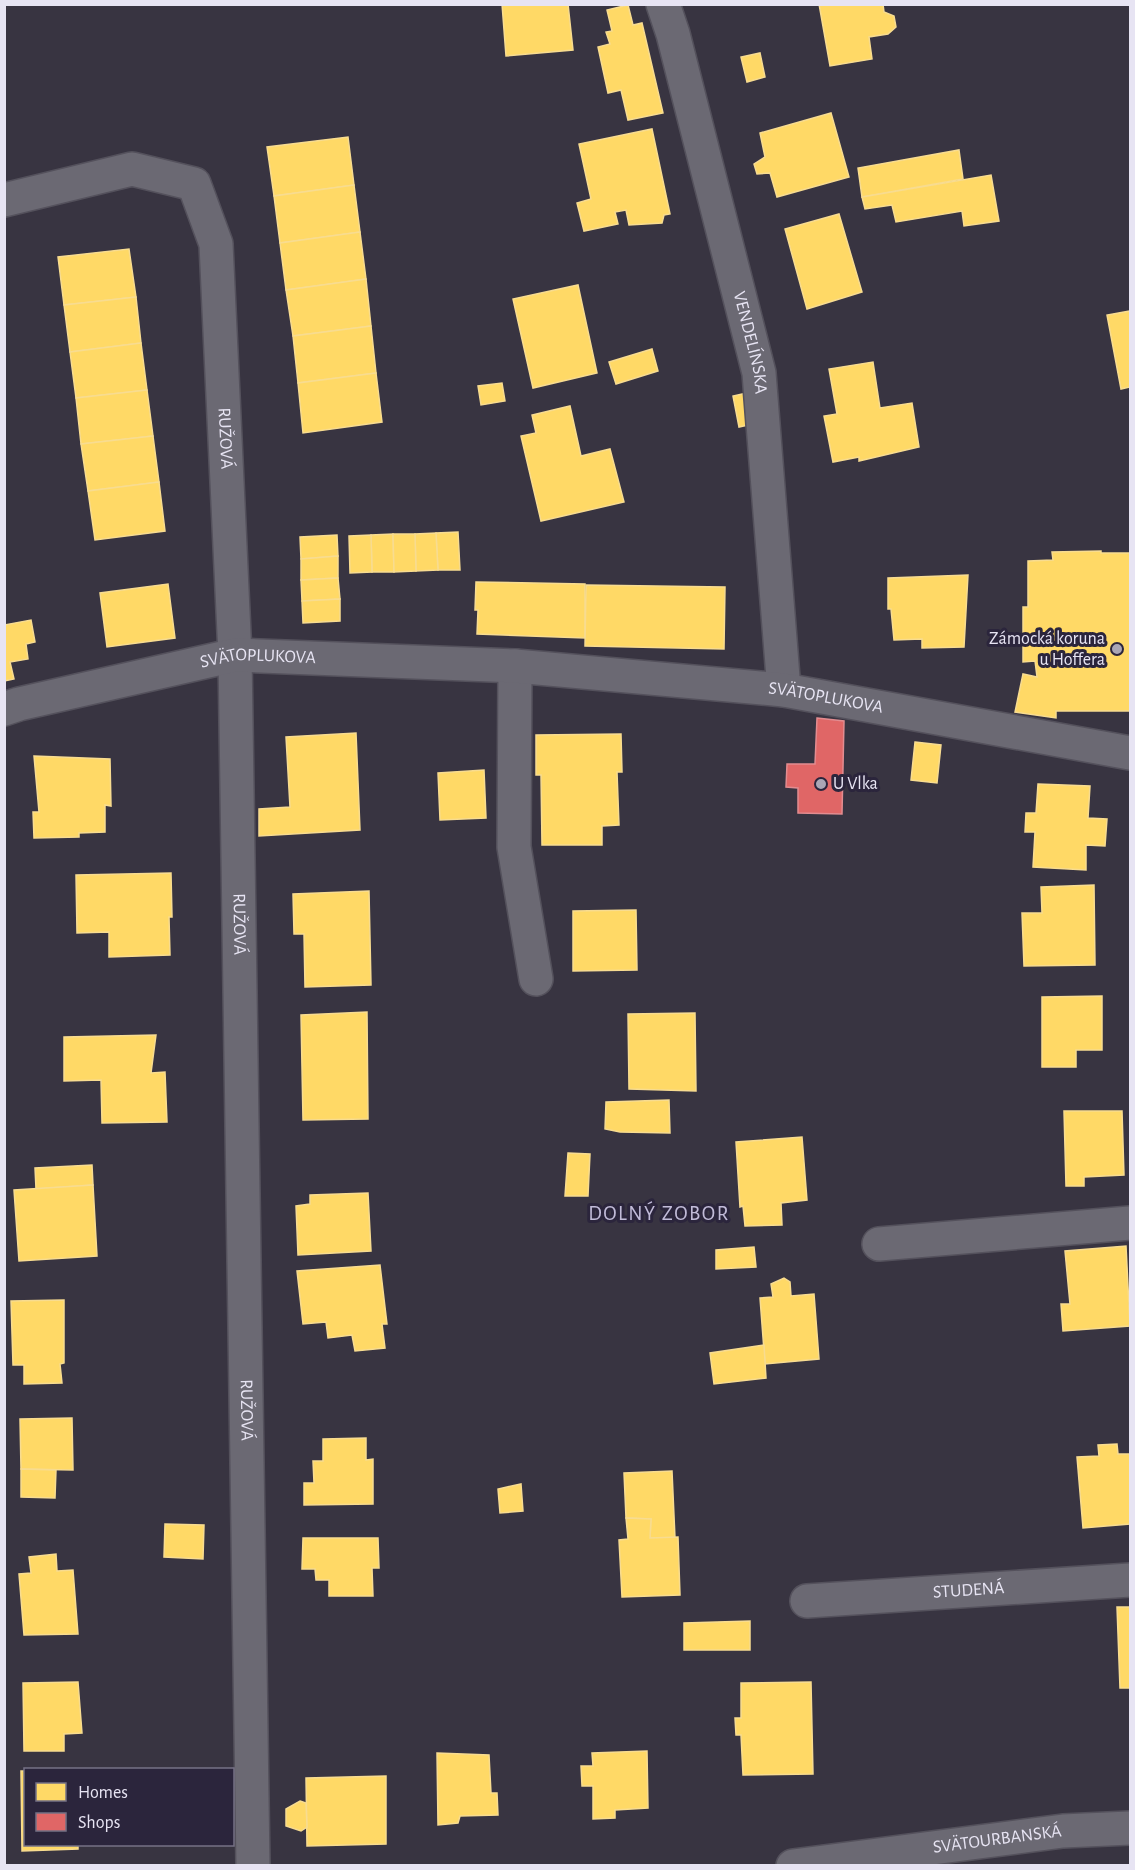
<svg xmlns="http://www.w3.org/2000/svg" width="1135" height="1870" font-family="'Alegreya Sans',sans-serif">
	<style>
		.homes { fill: #ffd966; stroke: #f8dc90; stroke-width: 1.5 }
		.shops { fill: #e06666; stroke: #e28c90; stroke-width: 1.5 }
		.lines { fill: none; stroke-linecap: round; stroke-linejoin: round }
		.street-casing { stroke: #54515c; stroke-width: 36 }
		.street { stroke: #6b6973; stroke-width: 33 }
		.poi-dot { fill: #aaa6b5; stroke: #2b253c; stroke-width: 2 }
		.labels { text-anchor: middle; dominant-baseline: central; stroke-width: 6; stroke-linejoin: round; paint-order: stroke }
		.street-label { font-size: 18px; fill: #e7e4f3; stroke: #2b253c }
		.poi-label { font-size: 18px; fill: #e7e4f3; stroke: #2b253c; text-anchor: end }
		.quarter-label { font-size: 21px; letter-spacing: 1.5px; fill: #c1bbd8; stroke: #2b253c }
	</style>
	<rect width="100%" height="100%" fill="#383441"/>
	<g class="homes">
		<path d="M 502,4 L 568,4 L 573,50 L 506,56 Z"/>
		<path d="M 819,4 L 883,4 L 884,12 L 894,16 L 896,27 L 888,34 L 869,37 L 872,59 L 830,66 Z"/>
		<path d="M 628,5 L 633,25 L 642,23 L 663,113 L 628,120 L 621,90 L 608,93 L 598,47 L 610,44 L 606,32 L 612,31 L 607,10 Z"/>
		<path d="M 760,53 L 765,77 L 747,82 L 741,57 Z"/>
		<path d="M 831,113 L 849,177 L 777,197 L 770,173 L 757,174 L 754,164 L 765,157 L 760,133 Z"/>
		<path d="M 652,129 L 670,214 L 664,215 L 662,223 L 629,225 L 626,210 L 615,212 L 618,224 L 584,231 L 577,203 L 591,199 L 579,144 Z"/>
		<path d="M 348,137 L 354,185 L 274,196 L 267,147 Z"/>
		<path d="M 959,150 L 963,179 L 862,197 L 858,168 Z"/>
		<path d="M 991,175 L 999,221 L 964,226 L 962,211 L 896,222 L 892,205 L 865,209 L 862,197 Z"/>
		<path d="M 354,185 L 360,232 L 280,243 L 274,196 Z"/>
		<path d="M 839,214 L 862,292 L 807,309 L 785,229 Z"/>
		<path d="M 360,232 L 366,279 L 286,290 L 280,243 Z"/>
		<path d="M 129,249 L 136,297 L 64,305 L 58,257 Z"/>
		<path d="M 366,279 L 371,326 L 293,336 L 286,290 Z"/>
		<path d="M 578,285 L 597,373 L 533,388 L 513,299 Z"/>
		<path d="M 136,297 L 141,343 L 70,352 L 64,305 Z"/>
		<path d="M 1130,311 L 1130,387 L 1121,389 L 1107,315 Z"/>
		<path d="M 371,326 L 376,373 L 298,383 L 293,336 Z"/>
		<path d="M 141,343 L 147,390 L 76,398 L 70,352 Z"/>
		<path d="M 652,349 L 658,371 L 616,384 L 609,362 Z"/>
		<path d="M 873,362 L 880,408 L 912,403 L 919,447 L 859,461 L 859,457 L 833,462 L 824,416 L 837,414 L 829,369 Z"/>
		<path d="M 376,373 L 382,422 L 303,433 L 298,383 Z"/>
		<path d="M 502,383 L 505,401 L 481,405 L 478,386 Z"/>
		<path d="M 147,390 L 153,436 L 81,444 L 76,398 Z"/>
		<path d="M 747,393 L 753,424 L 739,427 L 733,396 Z"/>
		<path d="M 570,406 L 581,456 L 610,449 L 624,502 L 541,521 L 521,436 L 536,433 L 532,415 Z"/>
		<path d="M 153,436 L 159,482 L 88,491 L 81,444 Z"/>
		<path d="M 159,482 L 165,531 L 95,540 L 88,491 Z"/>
		<path d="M 458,532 L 460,570 L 438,570 L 436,533 Z"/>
		<path d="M 436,533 L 438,570 L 416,571 L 415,534 Z"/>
		<path d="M 393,534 L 394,572 L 372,572 L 371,535 Z"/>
		<path d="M 393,534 L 415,534 L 416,571 L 394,572 Z"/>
		<path d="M 337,535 L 338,556 L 301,559 L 300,537 Z"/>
		<path d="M 371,535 L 372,572 L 350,573 L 349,536 Z"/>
		<path d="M 1101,551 L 1101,553 L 1130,553 L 1130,711 L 1056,711 L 1056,718 L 1015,712 L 1023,674 L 1037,677 L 1035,661 L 1023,662 L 1023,607 L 1028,607 L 1028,561 L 1053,560 L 1052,552 Z"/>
		<path d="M 338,556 L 338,578 L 301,580 L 301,559 Z"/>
		<path d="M 968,575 L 964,647 L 922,648 L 922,639 L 894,640 L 891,609 L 888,609 L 888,578 Z"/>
		<path d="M 338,578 L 340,599 L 302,601 L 301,580 Z"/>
		<path d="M 476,582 L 585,584 L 585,638 L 477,634 L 478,610 L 475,610 Z"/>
		<path d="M 168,584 L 175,638 L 107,647 L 100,593 Z"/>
		<path d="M 586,585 L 725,587 L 724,649 L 585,646 Z"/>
		<path d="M 340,599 L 340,621 L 303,623 L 302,601 Z"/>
		<path d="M 31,620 L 35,642 L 26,644 L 28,659 L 10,662 L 14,679 L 4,681 L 4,625 Z"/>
		<path d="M 356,733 L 360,830 L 259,836 L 259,809 L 290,807 L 286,737 Z"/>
		<path d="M 621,734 L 622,772 L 617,772 L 619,825 L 602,826 L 602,845 L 542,845 L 541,775 L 536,775 L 536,735 Z"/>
		<path d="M 915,742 L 941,745 L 937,783 L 911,780 Z"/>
		<path d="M 34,756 L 110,759 L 111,806 L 105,805 L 105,832 L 79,833 L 79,837 L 34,838 L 33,812 L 39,812 Z"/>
		<path d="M 484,770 L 486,818 L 440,820 L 438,773 Z"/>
		<path d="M 1038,784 L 1090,786 L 1088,818 L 1107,819 L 1105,846 L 1086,845 L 1086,870 L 1033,867 L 1035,832 L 1025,832 L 1026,813 L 1036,813 Z"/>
		<path d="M 171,873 L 172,917 L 169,917 L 170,955 L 109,957 L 109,932 L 77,933 L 76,875 Z"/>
		<path d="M 1094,885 L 1095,965 L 1024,966 L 1022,913 L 1042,913 L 1041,887 Z"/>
		<path d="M 369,891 L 371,985 L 305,987 L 304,934 L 294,934 L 293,894 Z"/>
		<path d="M 636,910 L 637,970 L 573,971 L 573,911 Z"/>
		<path d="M 1102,996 L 1102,1050 L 1076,1050 L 1076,1067 L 1042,1067 L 1042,997 Z"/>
		<path d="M 367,1012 L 368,1119 L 303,1120 L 301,1015 Z"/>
		<path d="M 695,1013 L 696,1091 L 629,1089 L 628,1014 Z"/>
		<path d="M 156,1035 L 151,1073 L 165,1072 L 167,1122 L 102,1123 L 101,1080 L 64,1081 L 64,1037 Z"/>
		<path d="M 669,1100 L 670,1133 L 620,1132 L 605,1129 L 606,1102 Z"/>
		<path d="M 1064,1111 L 1122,1111 L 1124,1175 L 1084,1177 L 1084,1186 L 1066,1186 Z"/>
		<path d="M 802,1137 L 807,1200 L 781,1203 L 782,1225 L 745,1226 L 743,1206 L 740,1207 L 736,1142 Z"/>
		<path d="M 568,1153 L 590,1154 L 588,1196 L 565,1196 Z"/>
		<path d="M 92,1165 L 93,1185 L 36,1189 L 35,1168 Z"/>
		<path d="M 93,1185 L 97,1256 L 19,1261 L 14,1190 Z"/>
		<path d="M 368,1193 L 371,1251 L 298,1255 L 296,1206 L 310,1204 L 310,1195 Z"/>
		<path d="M 1126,1246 L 1130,1326 L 1063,1331 L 1061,1304 L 1070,1304 L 1065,1251 Z"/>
		<path d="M 754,1247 L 756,1267 L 716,1269 L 716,1250 Z"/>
		<path d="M 380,1265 L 387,1324 L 382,1324 L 385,1348 L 355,1351 L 352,1335 L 328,1338 L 326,1322 L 303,1324 L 297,1271 Z"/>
		<path d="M 784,1278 L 790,1282 L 791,1296 L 814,1294 L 819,1359 L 765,1364 L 760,1298 L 773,1297 L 771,1284 Z"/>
		<path d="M 64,1300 L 64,1363 L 60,1364 L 62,1383 L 24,1384 L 24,1365 L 13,1365 L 11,1301 Z"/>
		<path d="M 764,1345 L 766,1378 L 714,1384 L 710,1353 Z"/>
		<path d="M 72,1418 L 73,1470 L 21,1469 L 20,1419 Z"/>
		<path d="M 366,1438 L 366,1460 L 373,1459 L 373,1504 L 304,1505 L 304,1483 L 314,1483 L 313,1461 L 323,1461 L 323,1439 Z"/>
		<path d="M 1117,1444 L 1118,1454 L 1130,1454 L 1130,1524 L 1083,1528 L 1077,1457 L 1099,1456 L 1098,1445 Z"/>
		<path d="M 21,1469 L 56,1470 L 55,1498 L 21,1497 Z"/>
		<path d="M 672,1471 L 675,1538 L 650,1538 L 651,1519 L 626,1518 L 624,1473 Z"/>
		<path d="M 521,1484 L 523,1511 L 500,1513 L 498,1489 Z"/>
		<path d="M 626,1518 L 651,1519 L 650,1538 L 678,1537 L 680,1595 L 622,1597 L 619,1540 L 628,1539 Z"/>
		<path d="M 165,1524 L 204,1525 L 203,1559 L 164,1557 Z"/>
		<path d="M 303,1538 L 378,1538 L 379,1568 L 372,1568 L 373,1596 L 329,1596 L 329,1580 L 316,1580 L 315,1569 L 302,1569 Z"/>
		<path d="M 56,1554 L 57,1571 L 73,1570 L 78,1634 L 24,1635 L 19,1574 L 31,1573 L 29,1557 Z"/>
		<path d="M 1117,1607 L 1130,1607 L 1130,1688 L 1120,1688 Z"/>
		<path d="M 750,1621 L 750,1650 L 684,1650 L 684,1623 Z"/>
		<path d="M 78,1682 L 82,1733 L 64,1734 L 64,1751 L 24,1751 L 23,1683 Z"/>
		<path d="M 811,1682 L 813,1774 L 743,1775 L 741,1735 L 736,1735 L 735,1718 L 741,1718 L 741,1683 Z"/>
		<path d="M 647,1751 L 648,1808 L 615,1810 L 615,1818 L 593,1819 L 593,1786 L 582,1786 L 581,1766 L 593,1766 L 592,1753 Z"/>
		<path d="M 437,1753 L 489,1755 L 491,1793 L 497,1793 L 498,1815 L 460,1816 L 458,1823 L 438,1825 Z"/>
		<path d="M 21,1771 L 26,1771 L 26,1844 L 78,1844 L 78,1849 L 22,1851 Z"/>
		<path d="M 386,1776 L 386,1844 L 307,1846 L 306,1778 Z"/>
		<path d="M 300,1801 L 306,1803 L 307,1827 L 301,1831 L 286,1826 L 286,1809 Z"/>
	</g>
	<path class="shops" d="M 817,718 L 844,721 L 842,814 L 798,813 L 798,788 L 786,787 L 787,764 L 815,764 Z"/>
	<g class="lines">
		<g class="street-casing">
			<g id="street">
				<path id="s1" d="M 663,4 L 673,34 L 759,373 L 784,690"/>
				<path id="s2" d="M 4,200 L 132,169 L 194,184 L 216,244 L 235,655 L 253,1866"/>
				<path d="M 515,666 L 514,847 L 536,979"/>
				<path id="s3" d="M 4,709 L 19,704 L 235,655 L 515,666 L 784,690 L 1130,753"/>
				<path d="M 879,1244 L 1130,1223"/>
				<path id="s4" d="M 807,1601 L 1130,1580"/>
				<path id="s5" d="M 793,1866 L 1063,1831 L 1130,1828"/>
			</g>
		</g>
		<use href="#street" class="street"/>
	</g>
	<g class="poi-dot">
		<circle cx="1117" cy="649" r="6"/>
		<circle cx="821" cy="784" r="6"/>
	</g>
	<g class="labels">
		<g class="street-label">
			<text stroke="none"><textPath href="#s1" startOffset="350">VENDELÍNSKA</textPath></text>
			<text stroke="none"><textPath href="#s2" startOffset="454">RUŽOVÁ</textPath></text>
			<text stroke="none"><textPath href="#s3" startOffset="260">SVÄTOPLUKOVA</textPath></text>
			<text stroke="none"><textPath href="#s3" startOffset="830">SVÄTOPLUKOVA</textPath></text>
			<text stroke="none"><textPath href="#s2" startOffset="940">RUŽOVÁ</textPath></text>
			<text stroke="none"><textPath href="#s2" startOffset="1426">RUŽOVÁ</textPath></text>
			<text stroke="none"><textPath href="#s4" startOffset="162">STUDENÁ</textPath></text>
			<text stroke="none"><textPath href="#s5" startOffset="206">SVÄTOURBANSKÁ</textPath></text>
		</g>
		<g class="poi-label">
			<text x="1105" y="639">Zámocká koruna<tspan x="1105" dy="21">u Hoffera</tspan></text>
			<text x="833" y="784" text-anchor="start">U Vlka</text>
		</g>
		<g class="quarter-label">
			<text x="659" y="1213">DOLNÝ ZOBOR</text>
		</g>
	</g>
	<rect width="1135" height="1870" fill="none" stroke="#e7e4f3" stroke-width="12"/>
	<rect x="24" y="1768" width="210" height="78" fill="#2b253c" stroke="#767185" stroke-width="1.5"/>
	<rect x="36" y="1783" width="30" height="18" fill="#ffd966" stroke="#767185" stroke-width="1.5"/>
	<text x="78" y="1798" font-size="18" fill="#e7e4f3">Homes</text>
	<rect x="36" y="1813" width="30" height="18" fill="#e06666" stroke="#767185" stroke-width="1.5"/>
	<text x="78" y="1828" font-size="18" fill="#e7e4f3">Shops</text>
</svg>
